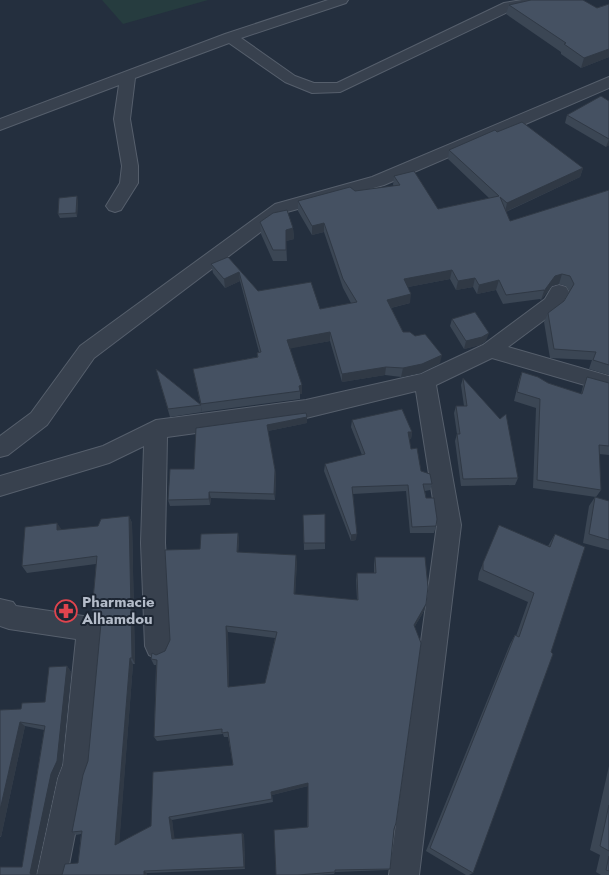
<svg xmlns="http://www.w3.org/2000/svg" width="609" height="875" font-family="Jost,sans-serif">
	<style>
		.green { fill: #263c3f }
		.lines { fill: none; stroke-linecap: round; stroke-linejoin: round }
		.minor-casing { stroke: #565f6c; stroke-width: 2 }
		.minor { fill: #38414e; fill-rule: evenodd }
		.wall { fill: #3b4654; fill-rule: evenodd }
		.shaded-wall { fill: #303945 }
		.building { fill: #455162; stroke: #303945; fill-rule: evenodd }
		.labels { text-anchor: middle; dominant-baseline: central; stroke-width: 4; stroke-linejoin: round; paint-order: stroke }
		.poi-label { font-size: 15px; font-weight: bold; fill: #b4bcc9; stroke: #1d2633; text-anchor: start }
	</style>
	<rect width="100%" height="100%" fill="#242f3e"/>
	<path class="green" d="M 102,0 L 208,0 L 123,24 Z"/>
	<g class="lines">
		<g class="minor-casing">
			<g id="minor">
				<path d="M 328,0 L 348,0 L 346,3 L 241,38 L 295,76 L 314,83 L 337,83 L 504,3 L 522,0 L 556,0 L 554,3 L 549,4 L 512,10 L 340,92 L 312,93 L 285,82 L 229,43 L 135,78 L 130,119 L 138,166 L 138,183 L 121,210 L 115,212 L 109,210 L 106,206 L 120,183 L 122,166 L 114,119 L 119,85 L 0,130 L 0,119 L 225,34 Z"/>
				<path d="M 609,77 L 609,88 L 384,185 L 287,212 L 94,358 L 47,425 L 8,455 L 0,457 L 0,436 L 31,413 L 80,346 L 275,204 L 372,177 Z"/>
				<path d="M 559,285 L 566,287 L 569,292 L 559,309 L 508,347 L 609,376 L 609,392 L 492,358 L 436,385 L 461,525 L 419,875 L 389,875 L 437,525 L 416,391 L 306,418 L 167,437 L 165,543 L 171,646 L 167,655 L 158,659 L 149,655 L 145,646 L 141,543 L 144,446 L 109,463 L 0,496 L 0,476 L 103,446 L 156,420 L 306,400 L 421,374 L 483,345 L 545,299 L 552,287 Z"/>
				<path d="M 0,599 L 13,602 L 16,606 L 90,617 L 99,620 L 103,629 L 91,765 L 86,778 L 67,875 L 37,875 L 58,778 L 63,765 L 76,639 L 9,629 L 0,626 Z"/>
			</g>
		</g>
		<use href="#minor" class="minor"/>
	</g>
	<g class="wall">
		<path d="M 585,2 L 597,8 L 609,4 L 609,57 L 581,68 L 561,54 L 561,52 L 506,14 L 509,5 Z"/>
		<path d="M 609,101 L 609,145 L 606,147 L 565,123 L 567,115 Z"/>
		<path d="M 497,132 L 583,168 L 580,177 L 506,212 L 510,221 L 609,190 L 609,375 L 589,369 L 592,360 L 550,358 L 544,322 L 548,313 L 564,301 L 569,291 L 566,286 L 559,284 L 552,286 L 541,300 L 540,299 L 503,304 L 496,290 L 477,294 L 473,287 L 456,290 L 450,279 L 408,287 L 410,303 L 391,308 L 403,332 L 440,363 L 421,373 L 401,377 L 385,375 L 342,382 L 330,341 L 290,348 L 302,394 L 300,394 L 300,399 L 202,412 L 193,369 L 257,357 L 257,353 L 259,352 L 240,281 L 225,288 L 213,273 L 211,264 L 228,257 L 258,291 L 320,309 L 351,303 L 343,288 L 324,232 L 312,235 L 298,211 L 298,201 L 355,191 L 394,186 L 393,185 L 394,176 L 438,209 L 489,198 L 448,159 L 449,150 Z"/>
		<path d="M 78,200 L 77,217 L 60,218 L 58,214 Z"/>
		<path d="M 260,222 L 293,228 L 294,239 L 286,241 L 287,261 L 273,261 L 261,234 Z"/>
		<path d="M 452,319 L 486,341 L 480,345 L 464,349 L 450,326 Z"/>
		<path d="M 156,369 L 201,405 L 202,412 L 170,417 Z"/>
		<path d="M 522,372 L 548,383 L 581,394 L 583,386 L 587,377 L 609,383 L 609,455 L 599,454 L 601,490 L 596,497 L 533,488 L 536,408 L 514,401 L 519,380 Z"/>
		<path d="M 463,378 L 518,478 L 515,485 L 461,486 L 455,441 L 457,434 L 454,413 L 456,406 L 464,406 L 461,385 Z"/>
		<path d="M 352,420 L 412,432 L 411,439 L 409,439 L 411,449 L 421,471 L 432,484 L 430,490 L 425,491 L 426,498 L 436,526 L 434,533 L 410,533 L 406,491 L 353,494 L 356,540 L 351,541 L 324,471 L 325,464 L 362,455 L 351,427 Z"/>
		<path d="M 307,423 L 268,431 L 276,476 L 275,500 L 211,498 L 210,505 L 170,506 L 168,500 L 194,469 L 196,428 Z"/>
		<path d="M 595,497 L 609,501 L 609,550 L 583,543 L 589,506 Z"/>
		<path d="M 303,515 L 325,543 L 325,549 L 304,550 Z"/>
		<path d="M 129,516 L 132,523 L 135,664 L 133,664 L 119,843 L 151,826 L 233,765 L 228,737 L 224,737 L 223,734 L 157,741 L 154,737 L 156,665 L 154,665 L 151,659 L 156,655 L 165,651 L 170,640 L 200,549 L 238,533 L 239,541 L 238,552 L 297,561 L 295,594 L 357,600 L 356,580 L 357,573 L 374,573 L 374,564 L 375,557 L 426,604 L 424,611 L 415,626 L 390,869 L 388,870 L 335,872 L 334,874 L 318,875 L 276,875 L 307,827 L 308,786 L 272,795 L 273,802 L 172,820 L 174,839 L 242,833 L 244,835 L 245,869 L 147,873 L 147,875 L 0,875 L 22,867 L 44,730 L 25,726 L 1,837 L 0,837 L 0,710 L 21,709 L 45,702 L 67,666 L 71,672 L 62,765 L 57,778 L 36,875 L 62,875 L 78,863 L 81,834 L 76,835 L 72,832 L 88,761 L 101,623 L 99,619 L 96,617 L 92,611 L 96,564 L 27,573 L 22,566 L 57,523 L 61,530 L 98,526 ZM 228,632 L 275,638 L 265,683 L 229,687 Z"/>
		<path d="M 499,525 L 548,546 L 555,534 L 473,873 L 469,875 L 466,875 L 426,851 L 510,644 L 515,635 L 516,636 L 528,602 L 478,580 L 479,573 Z"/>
		<path d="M 609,766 L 609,875 L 601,875 L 596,872 L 600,855 L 590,850 Z"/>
	</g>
	<g class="shaded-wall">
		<path d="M 609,49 L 609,57 L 581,68 L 584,58 Z"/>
		<path d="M 609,139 L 609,145 L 606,147 Z"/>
		<path d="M 583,168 L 580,177 L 505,212 L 507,203 Z"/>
		<path d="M 77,196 L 78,200 L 77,217 L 76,213 Z"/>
		<path d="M 324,223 L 324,232 L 312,235 L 312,226 Z"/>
		<path d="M 293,228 L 294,239 L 286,241 L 286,230 Z"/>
		<path d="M 452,270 L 450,279 L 403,288 L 404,279 Z"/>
		<path d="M 239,272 L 240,281 L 225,288 L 224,279 Z"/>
		<path d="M 562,274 L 559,284 L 552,286 L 541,300 L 544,291 L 555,276 Z"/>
		<path d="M 475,278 L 473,287 L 456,290 L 458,281 Z"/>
		<path d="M 499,280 L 496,290 L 477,294 L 479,285 Z"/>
		<path d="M 411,294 L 410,303 L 386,309 L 387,300 Z"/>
		<path d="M 330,332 L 330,341 L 288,349 L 287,340 Z"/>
		<path d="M 489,333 L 486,341 L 480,345 L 464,349 L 466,341 Z"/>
		<path d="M 442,355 L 440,363 L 421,373 L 401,377 L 403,368 Z"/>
		<path d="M 386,367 L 385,375 L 342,382 L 342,374 Z"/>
		<path d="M 302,385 L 302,394 L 300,394 L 300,391 L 299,386 Z"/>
		<path d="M 307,417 L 307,423 L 268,431 L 267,425 Z"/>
		<path d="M 408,432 L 412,432 L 411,439 L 407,440 Z"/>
		<path d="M 275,470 L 276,476 L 275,500 L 274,494 Z"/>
		<path d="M 209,492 L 211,498 L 210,505 L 209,499 Z"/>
		<path d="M 129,516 L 132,523 L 135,664 L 132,658 Z"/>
		<path d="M 57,523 L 62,530 L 57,530 Z"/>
		<path d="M 238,533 L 239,541 L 238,559 L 237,552 Z"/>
		<path d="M 357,534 L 356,540 L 351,541 L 351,535 Z"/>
		<path d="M 296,555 L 297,561 L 295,600 L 294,594 Z"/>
		<path d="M 426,604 L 424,611 L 412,631 L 414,625 Z"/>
		<path d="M 226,626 L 228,632 L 229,693 L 228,687 Z"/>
		<path d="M 130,658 L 133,664 L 119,848 L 115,845 Z"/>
		<path d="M 67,666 L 71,672 L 62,765 L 57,778 L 36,875 L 31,875 L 30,873 Z"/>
		<path d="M 20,722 L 25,726 L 1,837 L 0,836 L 0,810 Z"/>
		<path d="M 308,783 L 308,786 L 272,795 L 273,802 L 271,792 Z"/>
		<path d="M 169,817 L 172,820 L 175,841 L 172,839 Z"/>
		<path d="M 242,833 L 244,835 L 245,869 L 244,867 Z"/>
		<path d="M 144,871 L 147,873 L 147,875 L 144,875 Z"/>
	</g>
	<g class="building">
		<path d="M 531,0 L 583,0 L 597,8 L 609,4 L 609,49 L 584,58 L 564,44 L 566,43 L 509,5 Z"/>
		<path d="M 601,96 L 609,101 L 609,139 L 567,115 Z"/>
		<path d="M 522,122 L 583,168 L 507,203 L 500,197 L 510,221 L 609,190 L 609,365 L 593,360 L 596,352 L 554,349 L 548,313 L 564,301 L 574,284 L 570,276 L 562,274 L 555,276 L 544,291 L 544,290 L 506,295 L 499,280 L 479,285 L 475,278 L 458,281 L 452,270 L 404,279 L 411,294 L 387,300 L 403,332 L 410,332 L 415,336 L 425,334 L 442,355 L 422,364 L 403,368 L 386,367 L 342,374 L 330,332 L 287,340 L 302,385 L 299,386 L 300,391 L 201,404 L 193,369 L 258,357 L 257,353 L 261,352 L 239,272 L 224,279 L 211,264 L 228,257 L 258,291 L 311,282 L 320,309 L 357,302 L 343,279 L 324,223 L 312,226 L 298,201 L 350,187 L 355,191 L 400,185 L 394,176 L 414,171 L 438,209 L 499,196 L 449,150 L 495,130 L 497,132 Z"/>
		<path d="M 77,196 L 76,213 L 58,214 L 59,198 Z"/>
		<path d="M 287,210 L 293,228 L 286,230 L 286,250 L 273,250 L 260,222 L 273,213 Z"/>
		<path d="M 475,312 L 489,333 L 482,337 L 466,341 L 452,319 Z"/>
		<path d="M 156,369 L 201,405 L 168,409 Z"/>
		<path d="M 522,372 L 538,377 L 548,383 L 582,394 L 587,377 L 609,383 L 609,446 L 599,445 L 601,490 L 537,480 L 540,399 L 517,392 Z"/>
		<path d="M 463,378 L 500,419 L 506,414 L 518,478 L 463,479 L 457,434 L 460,434 L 456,406 L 467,406 Z"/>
		<path d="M 402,409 L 412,432 L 408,432 L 411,449 L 417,448 L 421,471 L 430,474 L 432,484 L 423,484 L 426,498 L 434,498 L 437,519 L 436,526 L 412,527 L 408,485 L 352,487 L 357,534 L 351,535 L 325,464 L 365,454 L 352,420 Z"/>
		<path d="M 306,413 L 307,417 L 267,425 L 275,470 L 274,494 L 209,492 L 209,499 L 168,500 L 170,469 L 194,469 L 196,428 Z"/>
		<path d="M 595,497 L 609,501 L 609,540 L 589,534 Z"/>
		<path d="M 325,514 L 325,543 L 304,543 L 303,515 Z"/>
		<path d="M 129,516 L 132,658 L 130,658 L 115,845 L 151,826 L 153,772 L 233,765 L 228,732 L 222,733 L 222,729 L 154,737 L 157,660 L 151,659 L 152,653 L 156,655 L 165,651 L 170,640 L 165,550 L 200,549 L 201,534 L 238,533 L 237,552 L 296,555 L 294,594 L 358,600 L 357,573 L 376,573 L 375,557 L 425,557 L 428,587 L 426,604 L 414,625 L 421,643 L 396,823 L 394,829 L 390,869 L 335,870 L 335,872 L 298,875 L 276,875 L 274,830 L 308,827 L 308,783 L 271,792 L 272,799 L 169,817 L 172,839 L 242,833 L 244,867 L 144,871 L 144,875 L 0,875 L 0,867 L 22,867 L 45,726 L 20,722 L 0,810 L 0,710 L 21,709 L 22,703 L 45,702 L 49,667 L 67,666 L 57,761 L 51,774 L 30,873 L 31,875 L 62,875 L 65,864 L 78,863 L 82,831 L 72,832 L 83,775 L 88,761 L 101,623 L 97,613 L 92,611 L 97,556 L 22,566 L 25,527 L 57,523 L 57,530 L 98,526 L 101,519 ZM 226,626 L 277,632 L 265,683 L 228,687 Z"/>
		<path d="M 499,525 L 550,547 L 555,534 L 585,547 L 551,652 L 553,654 L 473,873 L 430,848 L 515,635 L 519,637 L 534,593 L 483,570 L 483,563 Z"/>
		<path d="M 609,805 L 609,851 L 600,846 Z"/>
		<path d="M 609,856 L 609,871 L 606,870 Z"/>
	</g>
	<defs>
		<g id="pharmacy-ring" transform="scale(1.15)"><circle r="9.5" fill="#1d2633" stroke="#e0444e" stroke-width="1.5"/><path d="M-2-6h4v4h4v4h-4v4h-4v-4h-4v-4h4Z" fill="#e0444e"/></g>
	</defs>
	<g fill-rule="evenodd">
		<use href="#pharmacy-ring" x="66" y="611"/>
	</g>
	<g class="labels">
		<g class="poi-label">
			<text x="82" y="602">Pharmacie<tspan x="82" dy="17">Alhamdou</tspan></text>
		</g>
	</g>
</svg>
